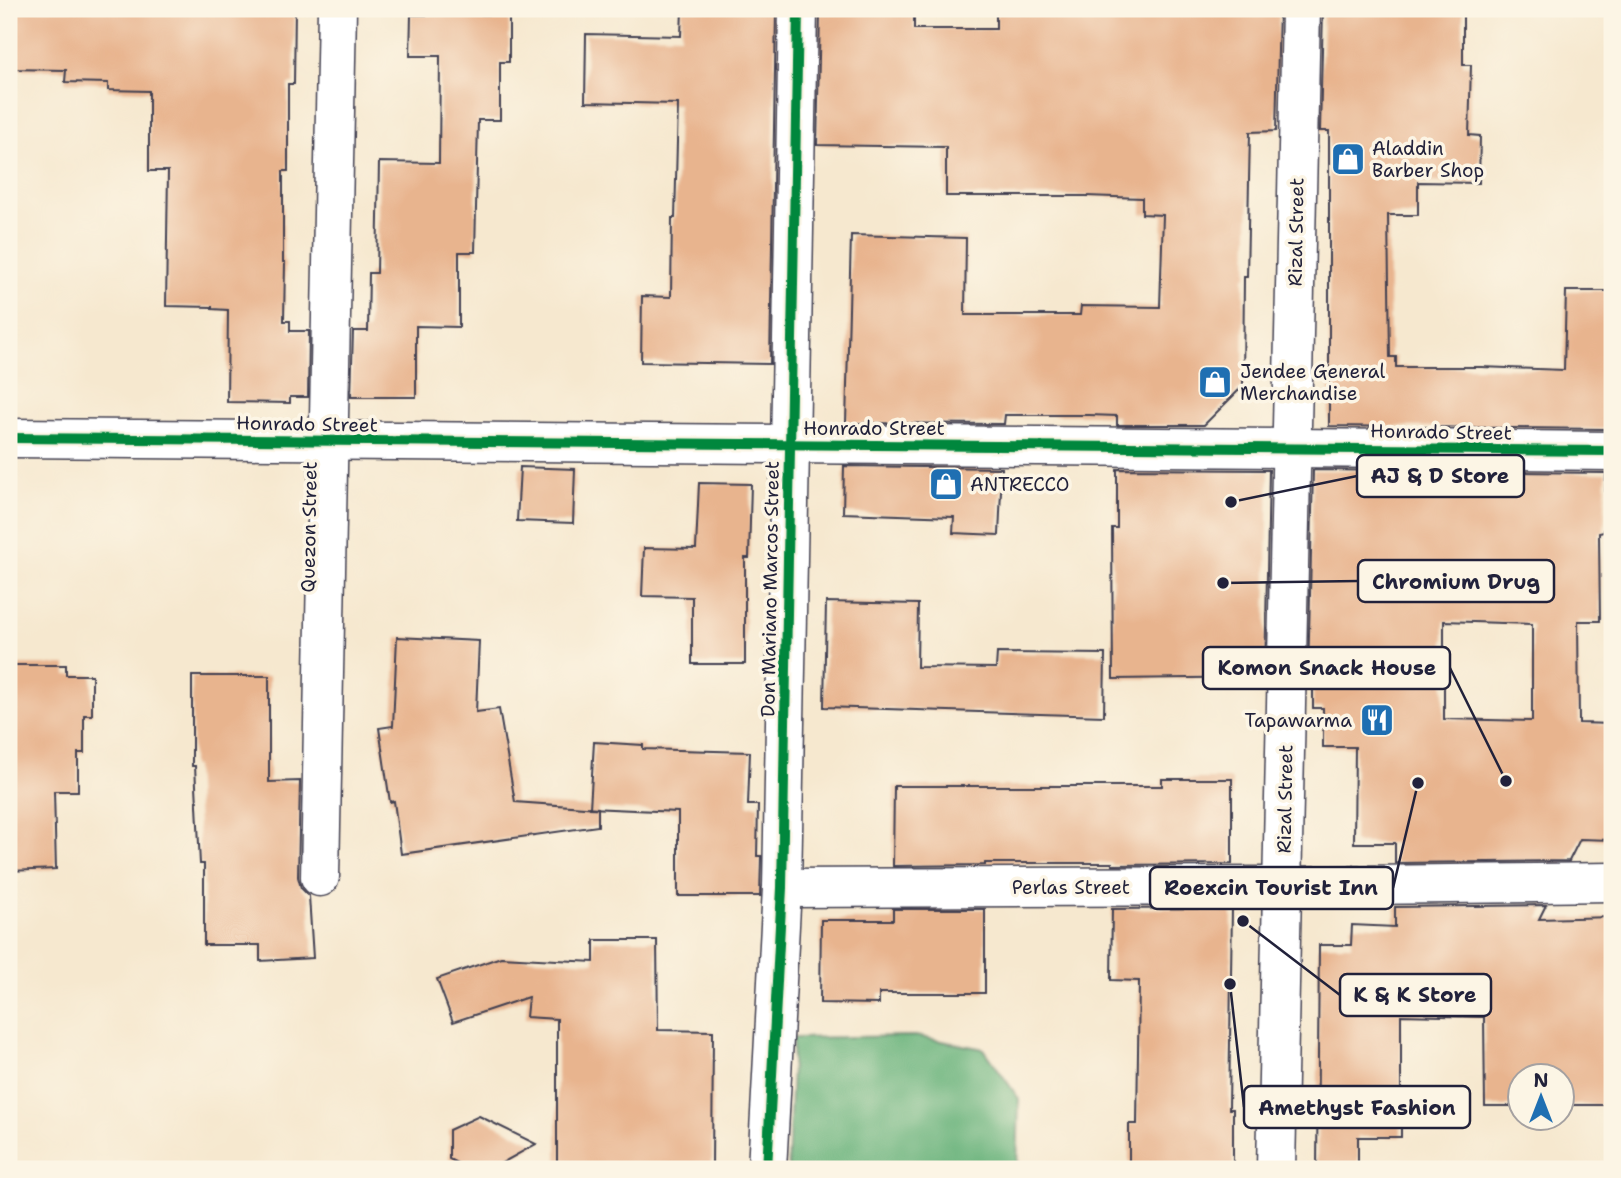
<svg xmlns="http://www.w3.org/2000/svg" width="1621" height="1178" font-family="'Shantell Sans',sans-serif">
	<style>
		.forest { fill: #68b27a; stroke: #456a5a; stroke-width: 2 }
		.building { fill: #e8b48e; fill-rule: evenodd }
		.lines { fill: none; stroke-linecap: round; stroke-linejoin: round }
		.minor-casing { stroke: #424051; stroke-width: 41 }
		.tertiary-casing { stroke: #424051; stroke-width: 41 }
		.minor { stroke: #fff; stroke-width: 38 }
		.tertiary { stroke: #fff; stroke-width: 38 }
		.cycleway-casing { stroke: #fcf5e5; stroke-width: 15 }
		.cycleway { stroke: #00873e; stroke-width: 10 }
		.labels { text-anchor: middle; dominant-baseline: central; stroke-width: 7; stroke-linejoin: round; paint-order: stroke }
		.poi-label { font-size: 19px; fill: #22223b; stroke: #fcf5e5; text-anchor: start }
		.street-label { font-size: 19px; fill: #22223b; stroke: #fcf5e5 }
		.leader { fill: none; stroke: #22223b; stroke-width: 2.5 }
		.callout-dot { fill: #22223b; stroke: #fcf5e5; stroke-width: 2.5 }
		.callout { fill: #fcf5e5; stroke: #22223b; stroke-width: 2.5 }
		.callout-label { font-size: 21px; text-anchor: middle; font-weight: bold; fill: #22223b }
	</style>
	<rect width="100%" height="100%" fill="#fcf5e5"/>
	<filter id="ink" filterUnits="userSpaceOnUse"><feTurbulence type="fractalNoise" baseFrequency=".0143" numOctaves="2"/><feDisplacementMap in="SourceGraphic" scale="14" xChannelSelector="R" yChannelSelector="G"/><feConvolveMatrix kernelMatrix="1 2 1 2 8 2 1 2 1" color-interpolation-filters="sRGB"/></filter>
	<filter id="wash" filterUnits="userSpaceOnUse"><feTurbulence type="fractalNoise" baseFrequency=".00686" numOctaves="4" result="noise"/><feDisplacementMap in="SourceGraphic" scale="28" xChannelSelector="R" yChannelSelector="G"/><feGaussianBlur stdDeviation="1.57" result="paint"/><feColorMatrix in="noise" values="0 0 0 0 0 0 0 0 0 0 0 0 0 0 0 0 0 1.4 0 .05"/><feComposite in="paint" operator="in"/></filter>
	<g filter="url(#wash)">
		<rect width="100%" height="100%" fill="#f6e8cf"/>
		<path class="forest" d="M 915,1036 L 984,1049 L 1019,1099 L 1017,1169 L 788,1169 L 793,1038 Z"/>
		<g id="blocks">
			<g class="building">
				<path d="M 9,9 L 155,10 L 155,9 L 295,9 L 294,84 L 288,84 L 288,171 L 283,171 L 283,262 L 285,262 L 284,321 L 290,321 L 290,331 L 309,331 L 308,397 L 290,397 L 290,403 L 227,402 L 228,310 L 212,309 L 212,307 L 166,306 L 168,171 L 149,171 L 149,91 L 108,90 L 108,83 L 65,82 L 66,70 L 9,69 Z"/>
				<path d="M 682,9 L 776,11 L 770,364 L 641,362 L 642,296 L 671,297 L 672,218 L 675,218 L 678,104 L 585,102 L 586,34 L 681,36 Z"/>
				<path d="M 829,9 L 914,9 L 914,29 L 996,29 L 996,9 L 1279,9 L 1276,131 L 1250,132 L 1247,277 L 1244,277 L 1243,386 L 1204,425 L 1117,425 L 1117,416 L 1089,415 L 1005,415 L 1004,424 L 846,423 L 851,235 L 966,238 L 965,315 L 1080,315 L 1081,306 L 1160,307 L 1163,215 L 1142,214 L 1142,198 L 1086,196 L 946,196 L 946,147 L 817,145 L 820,13 L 829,13 Z"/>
				<path d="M 1323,9 L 1463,9 L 1463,65 L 1471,65 L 1469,135 L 1480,136 L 1479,183 L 1418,182 L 1418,215 L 1388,215 L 1390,357 L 1396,357 L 1396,367 L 1481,367 L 1564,370 L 1566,291 L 1612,291 L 1612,367 L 1610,367 L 1608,429 L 1329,426 L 1329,131 L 1320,131 Z"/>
				<path d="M 509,14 L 509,62 L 500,62 L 500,120 L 478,120 L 475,252 L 459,252 L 459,327 L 416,326 L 416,397 L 351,397 L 353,331 L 368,331 L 369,273 L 377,273 L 379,162 L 439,163 L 440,56 L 410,56 L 411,15 Z"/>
				<path d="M 844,466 L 1002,468 L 999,535 L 953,533 L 954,517 L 843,513 Z"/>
				<path d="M 520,467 L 575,469 L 573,523 L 517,521 Z"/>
				<path d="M 1117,469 L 1269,470 L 1265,677 L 1113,679 L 1112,528 L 1117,528 Z"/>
				<path d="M 1313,470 L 1606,473 L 1604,532 L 1599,533 L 1600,621 L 1578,621 L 1579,723 L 1612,724 L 1612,840 L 1580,839 L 1569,861 L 1395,863 L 1395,843 L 1354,843 L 1355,747 L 1323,747 L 1323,708 L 1313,708 L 1313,677 L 1308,677 ZM 1444,621 L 1532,624 L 1532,721 L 1444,719 Z"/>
				<path d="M 699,483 L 751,484 L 749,558 L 745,558 L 745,664 L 692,664 L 692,597 L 642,596 L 644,548 L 696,549 Z"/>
				<path d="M 826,602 L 918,604 L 917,667 L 996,668 L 997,653 L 1105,654 L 1104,716 L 824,707 Z"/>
				<path d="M 397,637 L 479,641 L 476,712 L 499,709 L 515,802 L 598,808 L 598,826 L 401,854 L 394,801 L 390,802 L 379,728 L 393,726 Z"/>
				<path d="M 9,665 L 66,665 L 66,675 L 92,675 L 92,715 L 84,715 L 84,753 L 78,753 L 78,791 L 54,791 L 56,869 L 9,871 Z"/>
				<path d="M 192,676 L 269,676 L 269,782 L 300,781 L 298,877 L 301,888 L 309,896 L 313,958 L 260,961 L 260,945 L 204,945 L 204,864 L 200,864 L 195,766 L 192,766 Z"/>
				<path d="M 594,742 L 643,745 L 643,749 L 750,752 L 748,805 L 758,805 L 757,856 L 761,856 L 760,896 L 678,896 L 678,812 L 590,808 Z"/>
				<path d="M 1162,779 L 1232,779 L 1232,864 L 1112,865 L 1112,863 L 985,863 L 985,865 L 893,866 L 894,786 L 1162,786 Z"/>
				<path d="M 1546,905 L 1539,919 L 1612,917 L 1612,1105 L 1562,1105 L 1562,1076 L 1520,1076 L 1520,1106 L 1485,1106 L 1484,1017 L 1401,1015 L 1401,1137 L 1358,1137 L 1358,1169 L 1317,1169 L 1319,945 L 1351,945 L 1352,925 L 1395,927 L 1395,907 Z"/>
				<path d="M 1232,908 L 1229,1109 L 1233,1109 L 1233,1169 L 1129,1169 L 1129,1124 L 1137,1124 L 1139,981 L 1111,980 L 1112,909 Z"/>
				<path d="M 893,909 L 985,909 L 985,993 L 879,993 L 879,1004 L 820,1003 L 821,920 L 893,920 Z"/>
				<path d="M 594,940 L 657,940 L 658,1030 L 713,1031 L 712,1169 L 557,1169 L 557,1019 L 526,1017 L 528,997 L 453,1022 L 437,979 L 501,957 L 594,962 Z"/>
				<path d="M 479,1116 L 536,1144 L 491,1169 L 468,1169 L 449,1159 L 449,1130 Z"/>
			</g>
		</g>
	</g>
	<g filter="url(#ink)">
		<use href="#blocks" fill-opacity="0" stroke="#424051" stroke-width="2"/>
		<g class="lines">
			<g class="minor-casing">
				<g id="minor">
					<path d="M 1291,448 L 1612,451"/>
					<path d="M 320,877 L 337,9"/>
					<path d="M 782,888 L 1283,886 L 1612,882"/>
					<path d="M 767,1169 L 782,888 L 798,9"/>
				</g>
			</g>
			<g class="tertiary-casing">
				<g id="tertiary">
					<path d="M 9,438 L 1291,448"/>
					<path d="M 1276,1169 L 1301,9"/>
				</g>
			</g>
			<use href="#minor" class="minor"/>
			<use href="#tertiary" class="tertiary"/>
			<g class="cycleway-casing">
				<g id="cycleway">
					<path d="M 9,438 L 1612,451"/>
					<path d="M 767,1169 L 782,888 L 798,9"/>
				</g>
			</g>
			<use href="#cycleway" class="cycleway"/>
		</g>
	</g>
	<defs>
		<g id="shop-square" transform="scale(1.75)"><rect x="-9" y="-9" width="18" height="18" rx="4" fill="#1f6fb2" stroke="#fcf5e5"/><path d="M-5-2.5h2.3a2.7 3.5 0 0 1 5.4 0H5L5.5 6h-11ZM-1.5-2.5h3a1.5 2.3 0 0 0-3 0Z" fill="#fff"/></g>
		<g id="restaurant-square" transform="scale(1.75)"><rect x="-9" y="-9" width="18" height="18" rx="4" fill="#1f6fb2" stroke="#fcf5e5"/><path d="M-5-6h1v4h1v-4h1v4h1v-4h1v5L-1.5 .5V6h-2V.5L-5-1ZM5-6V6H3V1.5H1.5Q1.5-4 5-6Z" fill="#fff"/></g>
	</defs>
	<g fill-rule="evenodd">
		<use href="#shop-square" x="1348" y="159"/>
		<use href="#shop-square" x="1215" y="382"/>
		<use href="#shop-square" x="946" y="484"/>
		<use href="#restaurant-square" x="1377" y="720"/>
	</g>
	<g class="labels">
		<g class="poi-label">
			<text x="1372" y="148">Aladdin<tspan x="1372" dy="22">Barber Shop</tspan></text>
			<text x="1240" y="371">Jendee General<tspan x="1240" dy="22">Merchandise</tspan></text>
			<text x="970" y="484">ANTRECCO</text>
			<text x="1352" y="720" text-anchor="end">Tapawarma</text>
		</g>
		<g class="street-label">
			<text transform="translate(1296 232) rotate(-89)">Rizal Street</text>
			<text transform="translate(307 424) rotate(1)">Honrado Street</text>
			<text x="874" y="428">Honrado Street</text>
			<text transform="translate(1441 432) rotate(1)">Honrado Street</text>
			<text transform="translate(309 527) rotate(-89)">Quezon Street</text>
			<text transform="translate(770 589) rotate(-89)">Don Mariano Marcos Street</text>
			<text transform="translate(1285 799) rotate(-89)">Rizal Street</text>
			<text x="1071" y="887">Perlas Street</text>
		</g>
	</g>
	<path class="leader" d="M1231 502L1357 476M1223 583L1358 581M1506 781L1450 668M1418 783L1393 888M1243 921L1340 995M1230 984L1244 1107"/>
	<g class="callout-dot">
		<circle cx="1231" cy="502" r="7"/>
		<circle cx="1223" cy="583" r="7"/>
		<circle cx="1506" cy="781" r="7"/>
		<circle cx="1418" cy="783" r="7"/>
		<circle cx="1243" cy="921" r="7"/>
		<circle cx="1230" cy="984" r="7"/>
	</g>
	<g class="callout">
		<rect x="1357" y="455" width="167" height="42" rx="7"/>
		<rect x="1358" y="560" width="196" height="42" rx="7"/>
		<rect x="1203" y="647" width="247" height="42" rx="7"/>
		<rect x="1150" y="867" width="243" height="42" rx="7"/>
		<rect x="1340" y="974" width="151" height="42" rx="7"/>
		<rect x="1244" y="1086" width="226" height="42" rx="7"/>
	</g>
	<g class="callout-label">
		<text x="1440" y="483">AJ &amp; D Store</text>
		<text x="1456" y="589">Chromium Drug</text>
		<text x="1327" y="675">Komon Snack House</text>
		<text x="1271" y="895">Roexcin Tourist Inn</text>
		<text x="1415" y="1002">K &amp; K Store</text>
		<text x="1357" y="1115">Amethyst Fashion</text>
	</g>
	<rect width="1621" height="1178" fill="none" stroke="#fcf5e5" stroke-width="35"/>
	<g transform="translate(1541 1097)"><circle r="33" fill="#fcf5e5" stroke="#a5a1a1" stroke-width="2"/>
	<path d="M0-5L12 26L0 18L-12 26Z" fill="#1f6fb2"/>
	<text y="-10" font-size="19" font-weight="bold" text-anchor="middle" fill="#22223b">N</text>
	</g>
</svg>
